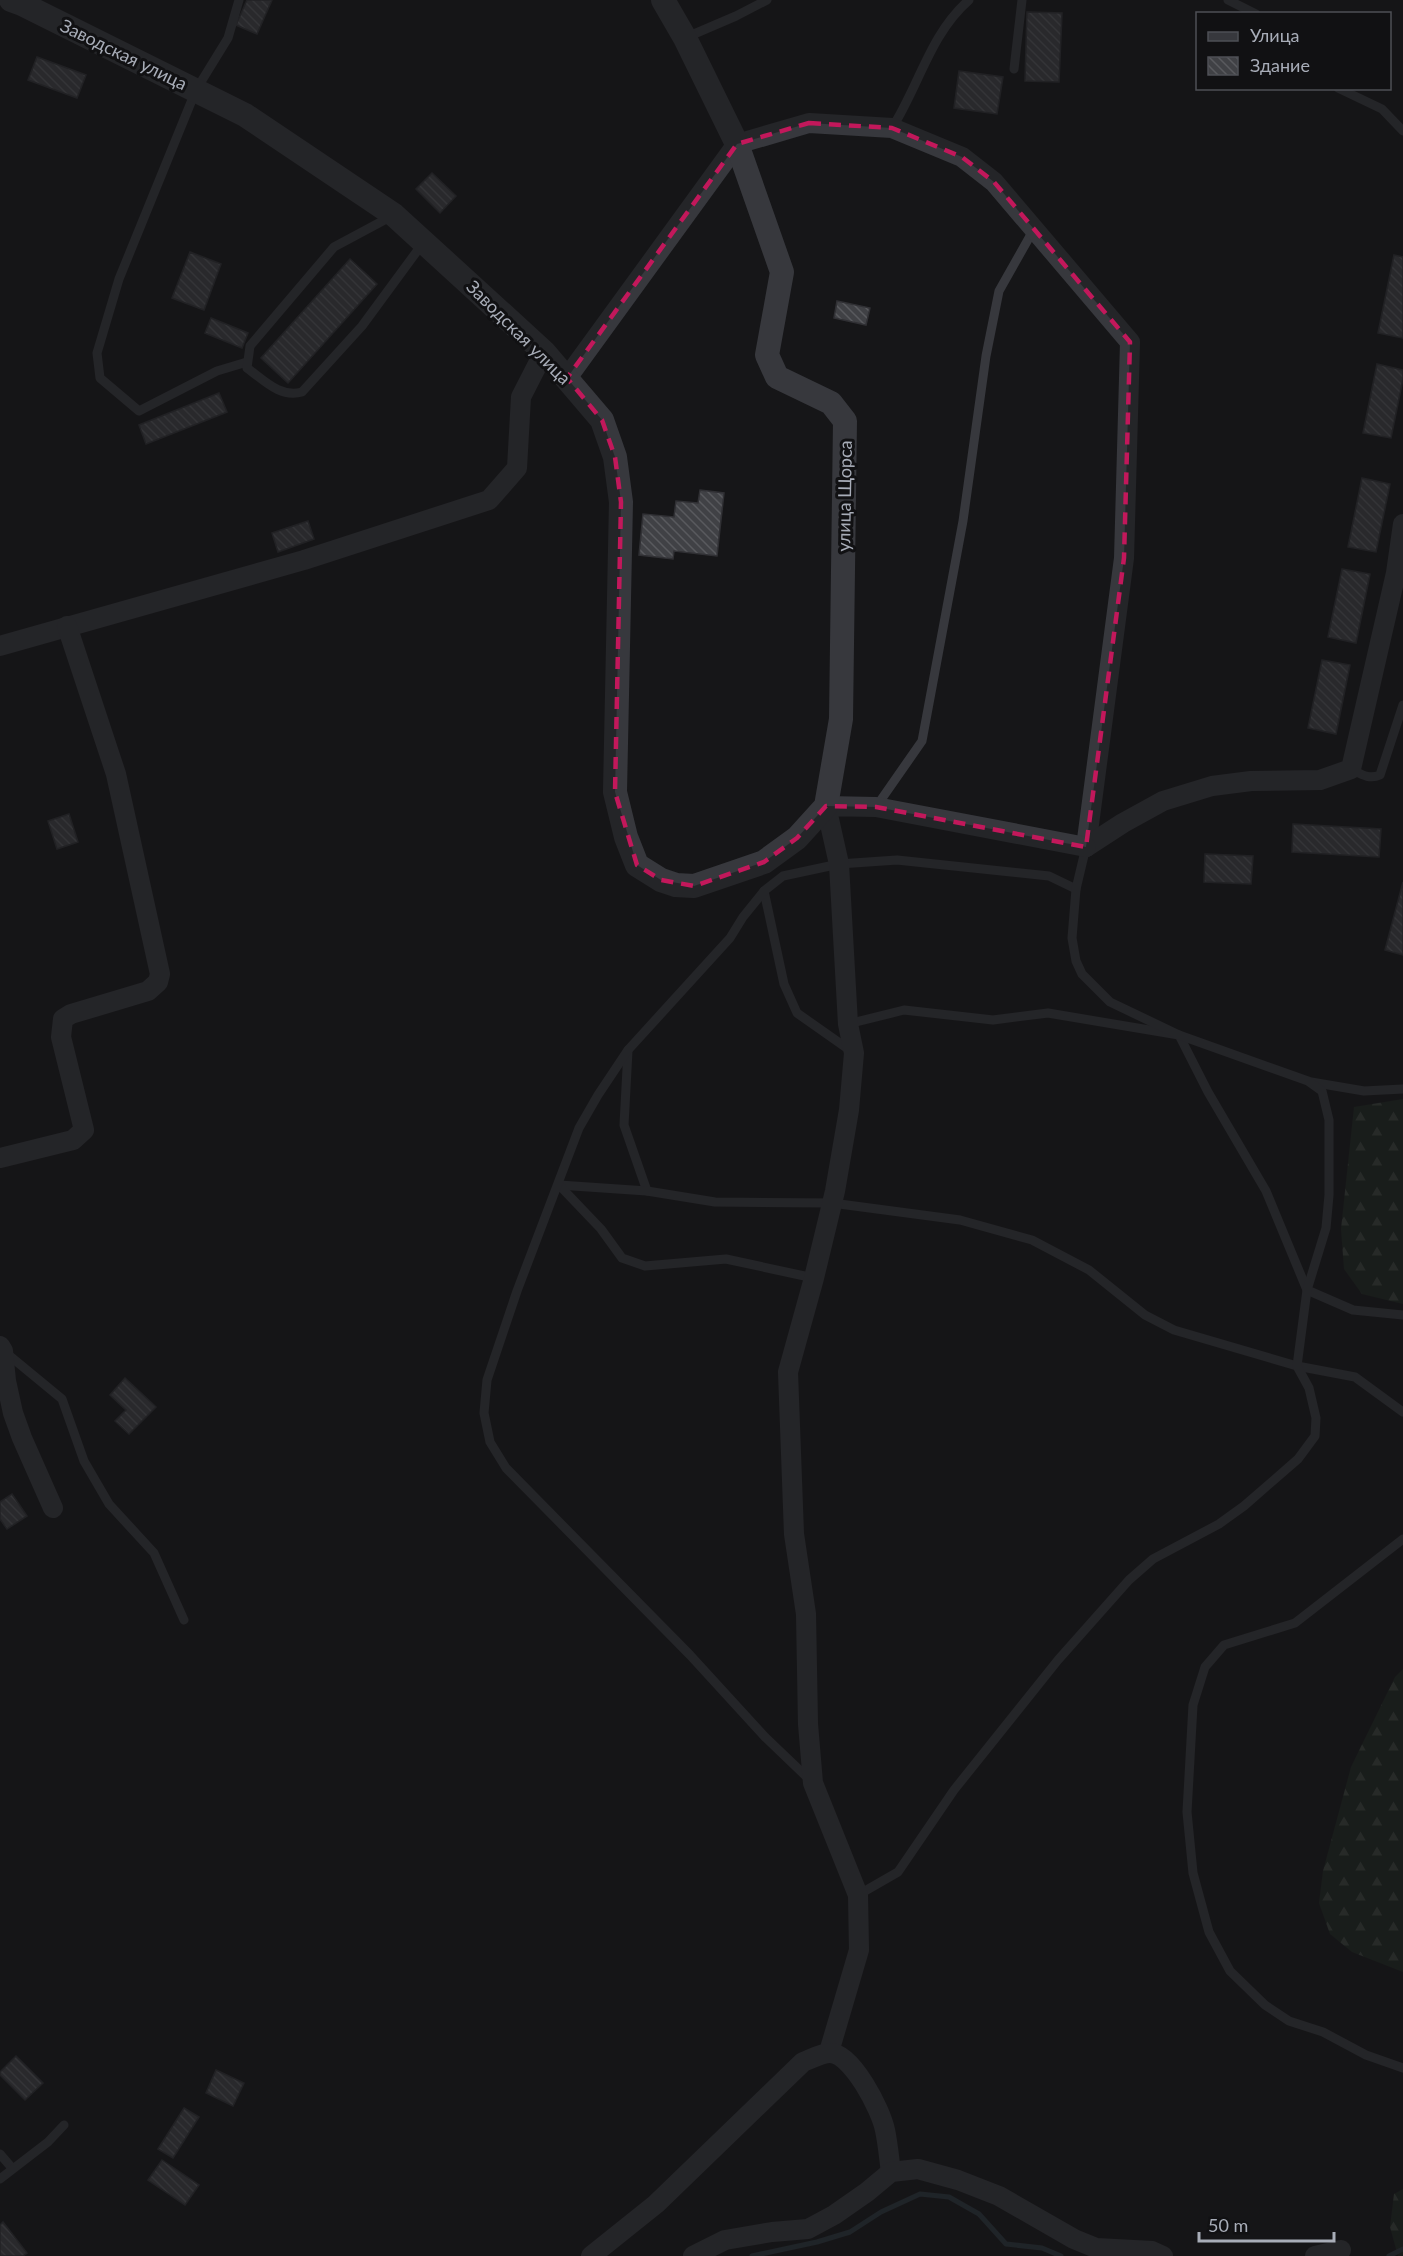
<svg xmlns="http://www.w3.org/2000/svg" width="1403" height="2256" font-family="Lato,sans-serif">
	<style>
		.forest { fill: url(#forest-firs) }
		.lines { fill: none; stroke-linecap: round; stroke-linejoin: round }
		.stream { stroke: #2c353c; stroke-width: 5 }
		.building { fill: url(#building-back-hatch); stroke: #303034; stroke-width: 1.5 }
		.service { stroke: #37383d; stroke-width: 9 }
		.minor { stroke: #37383d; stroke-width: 20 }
		.tertiary { stroke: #37383d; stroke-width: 24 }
		.marked { fill: none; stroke: #c2185b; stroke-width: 4.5; stroke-dasharray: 12 8; stroke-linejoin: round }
		.labels { text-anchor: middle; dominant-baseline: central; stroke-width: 6; stroke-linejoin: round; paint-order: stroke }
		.street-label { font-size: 18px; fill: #a8adb8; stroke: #111113 }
	</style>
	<defs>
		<pattern id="forest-firs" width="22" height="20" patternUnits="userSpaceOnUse" patternTransform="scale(1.5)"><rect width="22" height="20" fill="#1e261f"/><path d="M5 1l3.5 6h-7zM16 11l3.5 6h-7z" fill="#3c433d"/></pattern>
		<pattern id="building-back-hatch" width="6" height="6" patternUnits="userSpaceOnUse" patternTransform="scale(1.5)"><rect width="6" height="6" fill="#404145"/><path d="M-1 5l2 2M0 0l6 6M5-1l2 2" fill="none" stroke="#595a5e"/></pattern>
	</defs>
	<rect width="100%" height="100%" fill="#161618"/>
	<g class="forest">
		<path d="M 1403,1099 L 1403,1304 L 1362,1294 L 1344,1269 L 1341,1229 L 1354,1107 Z"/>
		<path d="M 1403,1669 L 1403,1972 L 1352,1952 L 1330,1934 L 1319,1903 L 1323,1871 L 1351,1767 L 1395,1677 Z"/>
		<path d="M 1403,2189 L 1403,2256 L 1398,2256 L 1390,2227 L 1394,2194 Z"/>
	</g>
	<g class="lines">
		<g class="stream">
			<path d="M 752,2256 L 817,2242 L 850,2232 L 881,2212 L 920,2194 L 949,2197 L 979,2214 L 1006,2244 L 1042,2248 L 1061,2256"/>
			<path d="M 1389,2256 L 1403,2249"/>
		</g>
	</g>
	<g class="building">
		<path d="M 247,0 L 272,0 L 257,34 L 236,25 Z"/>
		<path d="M 1027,12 L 1062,13 L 1059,82 L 1025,81 Z"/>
		<path d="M 37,57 L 86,75 L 77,98 L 28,80 Z"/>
		<path d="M 959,71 L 1003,77 L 997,114 L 954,108 Z"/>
		<path d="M 432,173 L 456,196 L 440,213 L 416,189 Z"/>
		<path d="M 190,252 L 221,264 L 204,310 L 172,298 Z"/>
		<path d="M 1394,255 L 1403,257 L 1403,338 L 1378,333 Z"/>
		<path d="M 350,259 L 377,284 L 288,383 L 261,358 Z"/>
		<path d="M 837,301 L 870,308 L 866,325 L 834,318 Z"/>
		<path d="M 211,318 L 248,333 L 242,348 L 205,333 Z"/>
		<path d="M 1377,364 L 1403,370 L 1403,379 L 1391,438 L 1363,433 Z"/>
		<path d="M 219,393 L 227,412 L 146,444 L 139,425 Z"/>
		<path d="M 1362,478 L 1390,484 L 1376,552 L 1348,547 Z"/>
		<path d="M 700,490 L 724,493 L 717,556 L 674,551 L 673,559 L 639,555 L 643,514 L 674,517 L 676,501 L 698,503 Z"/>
		<path d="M 308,521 L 314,539 L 278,552 L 272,533 Z"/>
		<path d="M 1342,569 L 1370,574 L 1356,643 L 1328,637 Z"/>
		<path d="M 1322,660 L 1350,665 L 1336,734 L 1308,728 Z"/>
		<path d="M 69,814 L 78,842 L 57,849 L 48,821 Z"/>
		<path d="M 1293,824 L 1381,829 L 1379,857 L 1292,852 Z"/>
		<path d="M 1205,854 L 1253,856 L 1251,884 L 1204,882 Z"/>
		<path d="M 1403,882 L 1403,955 L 1385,950 Z"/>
		<path d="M 125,1378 L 156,1407 L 129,1434 L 115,1421 L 126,1410 L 110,1395 Z"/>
		<path d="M 12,1494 L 27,1516 L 7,1529 L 0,1519 L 0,1502 Z"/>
		<path d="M 16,2056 L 43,2083 L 25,2100 L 0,2075 L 0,2072 Z"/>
		<path d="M 216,2070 L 244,2083 L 233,2106 L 206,2093 Z"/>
		<path d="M 184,2108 L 199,2117 L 173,2158 L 158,2149 Z"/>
		<path d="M 162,2160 L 199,2185 L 185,2205 L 148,2180 Z"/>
		<path d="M 3,2222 L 27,2253 L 23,2256 L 0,2256 L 0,2225 Z"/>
	</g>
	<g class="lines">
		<g class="service">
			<path d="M 239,0 L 228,38 L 196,90 L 119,279 L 97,353 L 100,378 L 139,411 L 217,371 L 247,362"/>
			<path d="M 1228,0 L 1256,14"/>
			<path d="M 687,37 L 736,16 L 767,0"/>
			<path d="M 1014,69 L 1022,0"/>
			<path d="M 1338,88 L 1382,109 L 1403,131"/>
			<path d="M 892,128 C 919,86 930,34 969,0"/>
			<path d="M 390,217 L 334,247 L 250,346 L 247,368 C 265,381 280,398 302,392 L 362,326 L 423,243"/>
			<path d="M 1351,769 C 1361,774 1369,780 1380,775 L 1403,705"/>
			<path d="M 876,807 L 922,741 L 963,521 L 986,356 L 999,291 L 1034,229"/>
			<path d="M 764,891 L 784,984 L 797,1013 L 851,1051"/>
			<path d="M 848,1024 L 904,1010 L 993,1020 L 1048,1013 L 1179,1035 L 1208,1092 L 1266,1191 L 1307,1290 L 1353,1310 L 1403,1315"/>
			<path d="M 628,1050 L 624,1125 L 647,1191"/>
			<path d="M 1311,1082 L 1364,1091 L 1403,1089"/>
			<path d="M 559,1185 L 647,1191 L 715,1202 L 832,1203 L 960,1220 L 1032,1240 L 1089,1270 L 1145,1315 L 1174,1330 L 1297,1366 L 1355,1377 L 1403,1412"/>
			<path d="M 559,1185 L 601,1229 L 622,1258 L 645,1266 L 726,1259 L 814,1278"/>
			<path d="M 5,1352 L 62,1399 L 84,1461 L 109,1504 L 154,1553 L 184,1620"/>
			<path d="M 1403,1539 L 1295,1623 L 1224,1645 L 1205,1667 L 1193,1705 L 1187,1812 L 1193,1873 L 1209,1932 L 1230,1971 L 1265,2005 L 1289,2021 L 1323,2032 L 1366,2055 L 1403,2068"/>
			<path d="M 811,1781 L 765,1737 L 690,1655 L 506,1468 L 490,1442 L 484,1413 L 487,1380 L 517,1291 L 579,1128 L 598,1095 L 628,1050 L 730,938 L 743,917 L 764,891 L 783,876 L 839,864 L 897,860 L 1049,876 L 1076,889"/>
			<path d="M 858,1895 L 898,1872 L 954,1790 L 1058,1660 L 1129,1580 L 1153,1559 L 1219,1524 L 1244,1506 L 1298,1459 L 1315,1436 L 1316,1418 L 1309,1388 L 1297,1366 L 1307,1290 L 1326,1228 L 1329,1195 L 1329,1120 L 1322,1091 L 1308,1081 L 1179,1035 L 1110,1002 L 1082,974 L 1076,961 L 1072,938 L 1076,889 L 1086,847"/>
			<path d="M 0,2154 L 12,2168"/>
			<path d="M 0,2179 L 48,2142 L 64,2125"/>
		</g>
		<g class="minor">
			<path d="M 567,378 L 737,144 L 809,123 L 892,128 L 962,157 L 994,182 L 1130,342 L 1124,558 L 1086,847"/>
			<path d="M 0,646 L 304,560 L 489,500 L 517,468 L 521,397 L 544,352"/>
			<path d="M 1086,847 L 1123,823 L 1163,801 L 1212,786 L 1251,781 L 1320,780 L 1351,769 L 1396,573 L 1403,524"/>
			<path d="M 0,1158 L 73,1140 L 84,1130 L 61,1037 L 63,1019 L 71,1014 L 148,991 L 158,982 L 160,974 L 116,774 L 67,626"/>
			<path d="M 0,1346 L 3,1351 L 6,1381 L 13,1413 L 22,1438 L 53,1508"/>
			<path d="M 829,2052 L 859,1950 L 858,1895 L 813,1783 L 808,1724 L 806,1614 L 794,1534 L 788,1372 L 814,1278 L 835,1191 L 849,1110 L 854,1053 L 848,1024 L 839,864 L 826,806 L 876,807 L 1086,847"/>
			<path d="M 591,2256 L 656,2204 L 803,2062 C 811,2059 822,2053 830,2053 C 852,2053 881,2110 885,2130 C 888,2144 889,2158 891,2172"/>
			<path d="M 693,2256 L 725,2240 L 772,2232 L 808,2229 L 834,2215 L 867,2192 L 891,2172 L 918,2169 L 958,2180 L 999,2196 L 1074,2239 L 1096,2248 L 1152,2251 L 1163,2256"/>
			<path d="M 1315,2256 L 1341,2250"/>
		</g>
		<path class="tertiary" d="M 11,0 L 22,4 L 245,115 L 394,215 L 544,352 L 602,420 L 615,457 L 621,502 L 615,792 L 626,837 L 637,865 L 661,880 L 676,885 L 694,886 L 764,862 L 797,838 L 826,806 L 841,719 L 845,421 L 831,403 L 777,377 L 767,355 L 782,272 L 737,144 L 685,38 L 663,0"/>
	</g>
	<path d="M0 0H1403V2256H0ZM 809,123 L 892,128 L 962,157 L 994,182 L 1130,342 L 1124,558 L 1086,847 L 876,807 L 826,806 L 797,838 L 764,862 L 694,886 L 661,880 L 637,865 L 615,792 L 621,502 L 615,457 L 602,420 L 567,378 L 737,144 Z" fill="#161618" fill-opacity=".55" fill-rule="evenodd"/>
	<path class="marked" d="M 809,123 L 892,128 L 962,157 L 994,182 L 1130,342 L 1124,558 L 1086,847 L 876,807 L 826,806 L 797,838 L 764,862 L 694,886 L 661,880 L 637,865 L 615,792 L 621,502 L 615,457 L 602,420 L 567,378 L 737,144 Z"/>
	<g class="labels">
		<g class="street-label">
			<text transform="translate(124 54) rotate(26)">Заводская улица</text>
			<text transform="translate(519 332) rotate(45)">Заводская улица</text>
			<text transform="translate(844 496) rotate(-89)">улица Щорса</text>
		</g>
	</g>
	<rect x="1196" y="12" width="195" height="78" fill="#111113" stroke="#4d4f55" stroke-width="1.5"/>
	<rect x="1208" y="32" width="30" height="9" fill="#37383d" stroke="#4d4f55" stroke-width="1.5"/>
	<text x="1250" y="42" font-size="18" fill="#a8adb8">Улица</text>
	<rect x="1208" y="57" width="30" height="18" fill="url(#building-back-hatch)" stroke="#4d4f55" stroke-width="1.5"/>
	<text x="1250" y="72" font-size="18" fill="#a8adb8">Здание</text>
	<path d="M1199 2232v9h135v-9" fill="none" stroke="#a8adb8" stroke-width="3"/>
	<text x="1208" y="2232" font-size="18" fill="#a8adb8" stroke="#111113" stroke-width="4.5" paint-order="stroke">50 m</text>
</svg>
